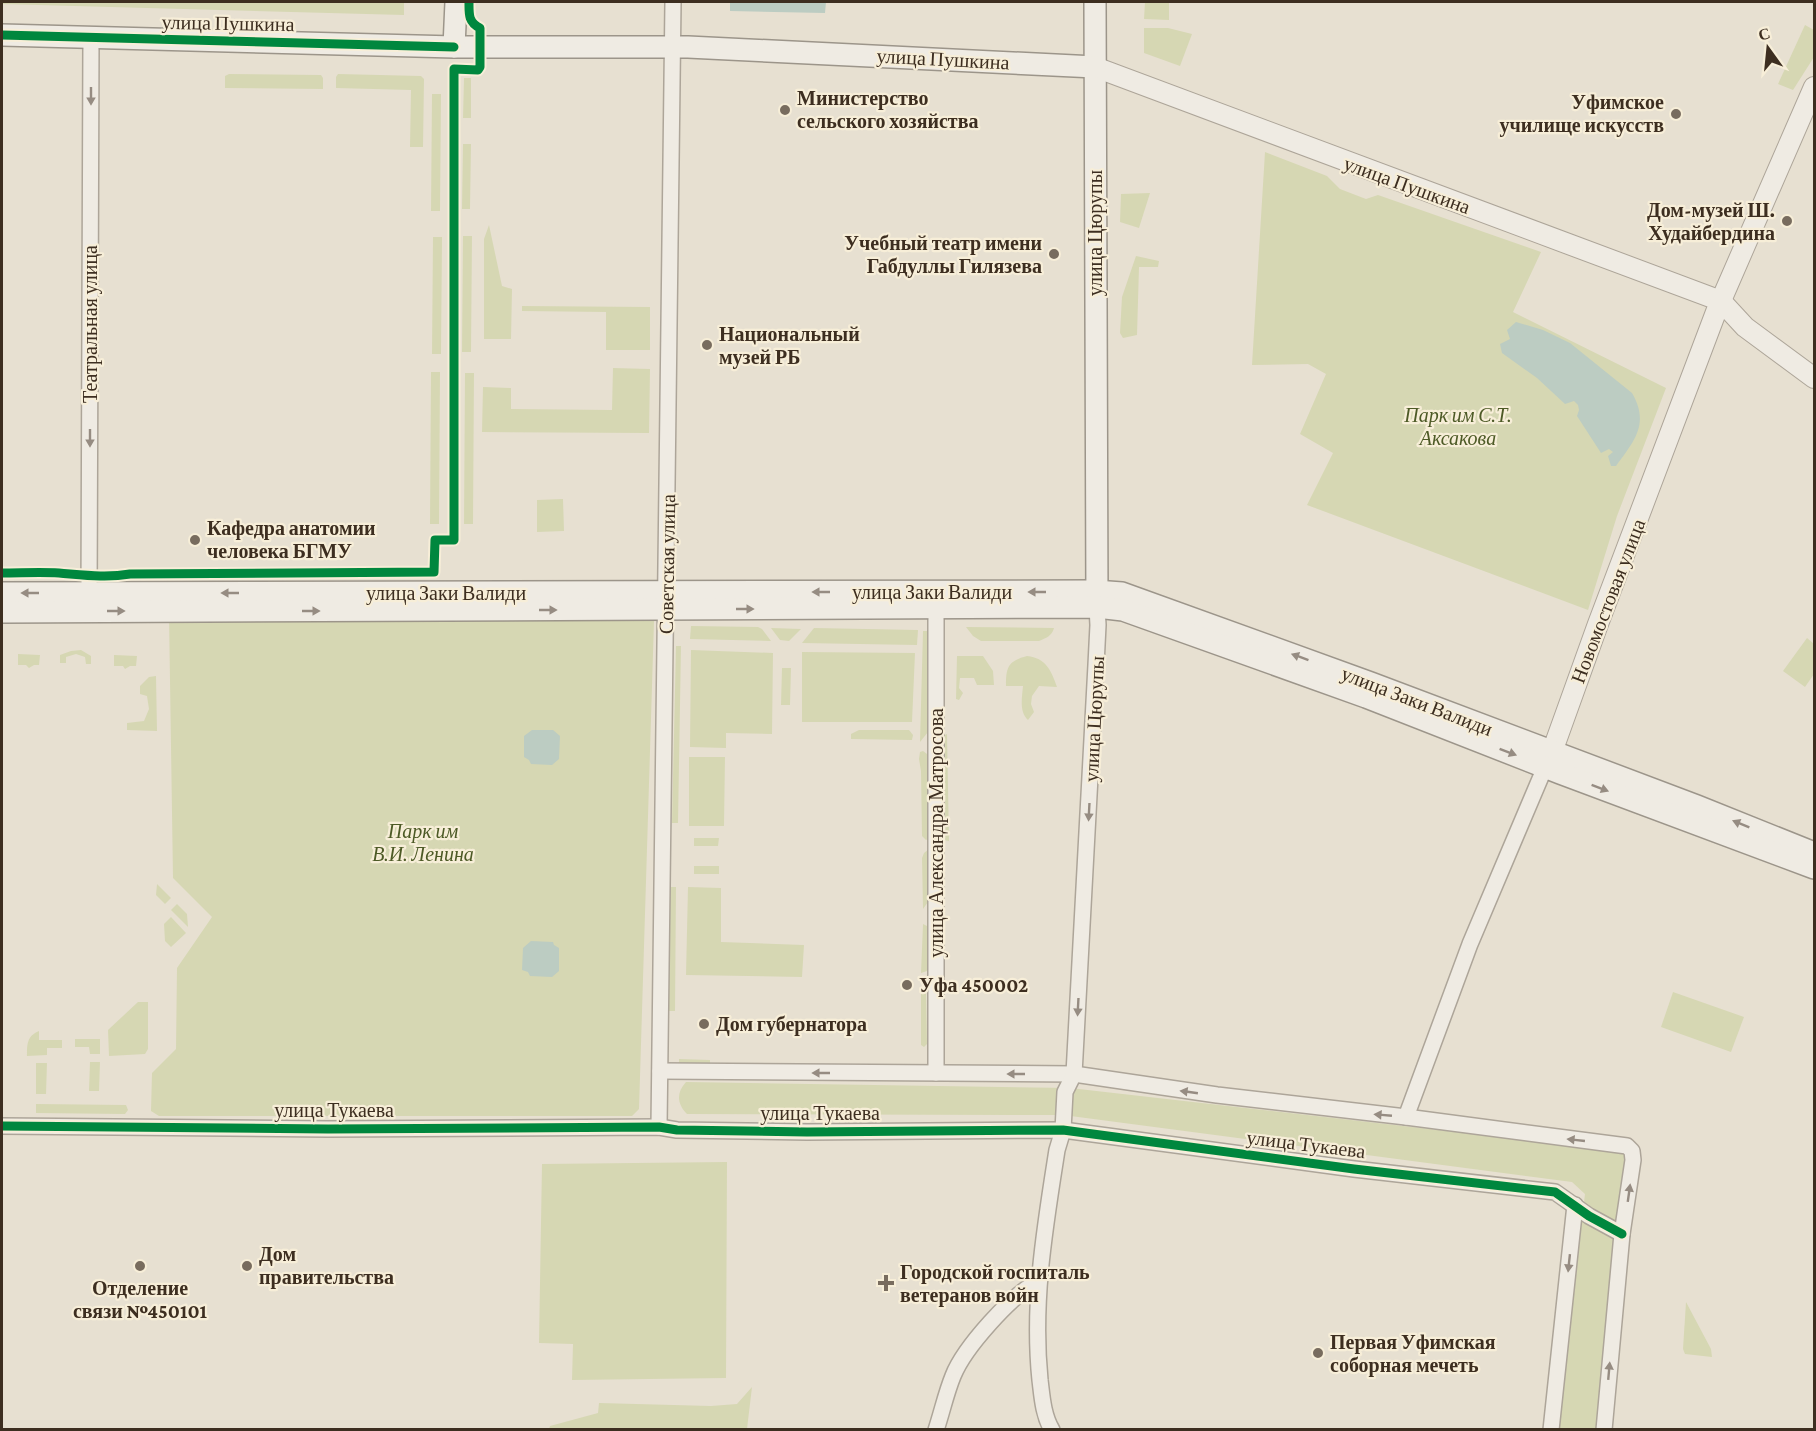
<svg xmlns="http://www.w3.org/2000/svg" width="1816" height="1431" font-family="'Crimson Pro',serif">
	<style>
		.green { fill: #d6d7b3 }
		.water { fill: #bcccc2 }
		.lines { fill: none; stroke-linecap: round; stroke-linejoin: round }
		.minor-casing { stroke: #ada599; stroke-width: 18 }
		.tertiary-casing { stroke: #ada599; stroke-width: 22 }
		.secondary-casing { stroke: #9c958a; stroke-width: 24 }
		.minor { stroke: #efebe3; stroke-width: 15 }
		.tertiary { stroke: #efebe3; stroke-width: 20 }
		.secondary { stroke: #efebe3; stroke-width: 21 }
		.cycleway-casing { stroke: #f7eed8; stroke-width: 13 }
		.cycleway { stroke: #00873e; stroke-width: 9 }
		.oneway { fill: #968c82 }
		.poi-dot { fill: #786c5e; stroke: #f7eed8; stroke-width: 2 }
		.labels { text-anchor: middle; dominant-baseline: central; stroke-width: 4.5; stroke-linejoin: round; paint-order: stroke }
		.street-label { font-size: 20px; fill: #3d2e20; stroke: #f7eed8 }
		.poi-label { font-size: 20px; font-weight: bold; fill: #3d2e20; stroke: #f7eed8; text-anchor: start }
		.park-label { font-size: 20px; font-style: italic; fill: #4d5a26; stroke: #f7eed8 }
	</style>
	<rect width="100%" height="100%" fill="#e7e0d1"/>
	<g class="green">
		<path d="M 2,2 L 404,2 L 404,15 L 2,4 Z"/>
		<path d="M 1145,2 L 1169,2 L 1169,20 L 1144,19 Z"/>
		<path d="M 1805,25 L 1814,30 L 1814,57 L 1793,90 L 1778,84 Z"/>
		<path d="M 1144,28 L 1168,28 L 1192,34 L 1180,66 L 1144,53 Z"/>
		<path d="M 229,74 L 321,75 L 323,78 L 323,89 L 225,88 L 225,76 Z"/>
		<path d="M 338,74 L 421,76 L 424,79 L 423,147 L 410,147 L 411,90 L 336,88 L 336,77 Z"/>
		<path d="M 464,78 L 471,78 L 471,118 L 463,118 Z"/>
		<path d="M 432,94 L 441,94 L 440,211 L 431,211 Z"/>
		<path d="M 463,144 L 471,144 L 470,209 L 462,209 Z"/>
		<path d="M 1265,152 L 1327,176 L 1340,189 L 1366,199 L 1378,195 L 1541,252 L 1513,312 L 1666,388 L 1617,516 L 1588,610 L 1307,505 L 1333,453 L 1300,434 L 1326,374 L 1308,364 L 1252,365 Z"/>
		<path d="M 1150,193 L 1139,228 L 1120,222 L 1121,194 Z"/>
		<path d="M 489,225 L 502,286 L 512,289 L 511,339 L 484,339 L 484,239 Z"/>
		<path d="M 463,236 L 472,236 L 471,352 L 462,352 Z"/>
		<path d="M 433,237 L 442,237 L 441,354 L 432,354 Z"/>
		<path d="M 1136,256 L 1159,261 L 1158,267 L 1139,267 L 1137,335 L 1123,338 L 1120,333 L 1122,297 Z"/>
		<path d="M 522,306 L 650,307 L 650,350 L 606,350 L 606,312 L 522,311 Z"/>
		<path d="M 613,368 L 650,369 L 649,433 L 482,432 L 483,387 L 511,388 L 511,409 L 612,410 Z"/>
		<path d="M 431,372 L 440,372 L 439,524 L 430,524 Z"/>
		<path d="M 465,373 L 474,373 L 473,524 L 464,524 Z"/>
		<path d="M 563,499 L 564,531 L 537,532 L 537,500 Z"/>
		<path d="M 169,614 L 654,621 L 639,1109 L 632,1116 L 159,1116 L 151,1111 L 152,1073 L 176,1049 L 177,968 L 212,917 L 173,878 Z"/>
		<path d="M 691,626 L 758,627 L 762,629 L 771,641 L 690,639 Z"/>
		<path d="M 966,627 L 1054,628 C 1052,636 1046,638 1039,641 L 981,641 L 973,636 Z"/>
		<path d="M 771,628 L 801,629 L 789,641 L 780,640 Z"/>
		<path d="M 814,628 L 918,630 L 917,645 L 802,643 Z"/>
		<path d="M 923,631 L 928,631 L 928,732 L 920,742 Z"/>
		<path d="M 1807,638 L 1814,644 L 1814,674 L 1805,687 L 1783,671 Z"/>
		<path d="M 676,646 L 681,646 L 678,823 L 672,823 Z"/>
		<path d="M 81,650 L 91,656 L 91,664 L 86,664 L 85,657 L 76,654 L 66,657 L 66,663 L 60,663 L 60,655 L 71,651 Z"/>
		<path d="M 691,650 L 773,653 L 772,734 L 726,733 L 726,748 L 690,747 Z"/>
		<path d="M 802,652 L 915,653 L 912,722 L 802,722 Z"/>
		<path d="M 18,654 L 40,655 L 39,665 L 34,665 L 29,668 L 26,665 L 18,665 Z"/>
		<path d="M 114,655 L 137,656 L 136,666 L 130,666 L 125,669 L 123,666 L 114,666 Z"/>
		<path d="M 957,656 L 983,656 L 993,671 L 994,685 L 977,685 L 974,678 L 960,678 L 959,688 L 963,693 L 959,700 L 956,699 Z"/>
		<path d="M 1027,656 C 1046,658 1051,670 1057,687 L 1039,686 L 1032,696 L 1031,704 L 1034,712 L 1028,720 C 1019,712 1022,698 1023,686 L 1006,686 C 1006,667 1008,661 1027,656 Z"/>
		<path d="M 782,668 L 791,668 L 790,705 L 781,705 Z"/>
		<path d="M 156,676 L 157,731 L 127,730 L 127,723 L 144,721 L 149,709 L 147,696 L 140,694 L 140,686 L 149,677 Z"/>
		<path d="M 859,730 L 909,730 L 913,735 L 912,740 L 851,739 L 851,734 Z"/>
		<path d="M 947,734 L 949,841 L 942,840 L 941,737 Z"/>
		<path d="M 923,751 L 927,754 L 928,766 L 929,838 L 926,840 L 922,836 L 921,771 L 919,759 L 920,752 Z"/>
		<path d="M 689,757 L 725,757 L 724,826 L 689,826 Z"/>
		<path d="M 694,838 L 719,838 L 718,846 L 694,846 Z"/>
		<path d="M 929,849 L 928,902 L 923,909 L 922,858 L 924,853 Z"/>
		<rect x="694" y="866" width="25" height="8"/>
		<path d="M 157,884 L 171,898 L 165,904 L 156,895 Z"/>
		<path d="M 669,887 L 676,887 L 675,1011 L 669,1011 Z"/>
		<path d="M 688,887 L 721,888 L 721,942 L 804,945 L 802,977 L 686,975 Z"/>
		<path d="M 177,904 L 187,914 L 188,927 L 171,910 Z"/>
		<path d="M 171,917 L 186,933 L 171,947 L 165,941 L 164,924 Z"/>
		<path d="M 923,924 L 927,926 L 927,971 L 921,973 Z"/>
		<path d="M 926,988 L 927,1044 L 924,1047 L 921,1045 L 921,989 Z"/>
		<path d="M 1673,992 L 1744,1017 L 1731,1052 L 1661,1027 Z"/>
		<path d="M 138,1002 L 148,1002 L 148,1049 L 145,1054 L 109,1056 L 108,1030 Z"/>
		<path d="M 39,1031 L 39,1040 L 62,1040 L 62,1048 L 47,1048 L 47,1055 L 27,1056 C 27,1044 27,1036 39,1031 Z"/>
		<path d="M 75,1039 L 100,1039 L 100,1054 L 90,1054 L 89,1047 L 75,1047 Z"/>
		<path d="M 679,1059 L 710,1060 L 710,1065 L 679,1064 Z"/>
		<path d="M 90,1062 L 100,1062 L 99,1091 L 89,1091 Z"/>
		<path d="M 36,1063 L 47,1063 L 46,1094 L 36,1094 Z"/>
		<path d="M 686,1082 L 1070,1088 L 1630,1152 L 1598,1429 L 1556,1429 L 1585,1194 L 1572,1182 L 1063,1115 L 687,1114 C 677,1104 676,1093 686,1082 Z"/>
		<path d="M 36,1104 L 126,1105 L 128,1110 L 125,1114 L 36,1113 Z"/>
		<path d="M 727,1162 L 726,1378 L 572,1380 L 573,1344 L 539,1343 L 542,1164 Z"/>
		<path d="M 1686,1302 L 1711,1349 L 1712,1357 L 1685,1354 L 1683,1349 Z"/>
		<path d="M 752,1387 L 747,1429 L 549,1429 L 550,1426 L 598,1413 L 599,1403 L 711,1406 L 737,1404 Z"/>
	</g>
	<g class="water">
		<path d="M 730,2 L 826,2 L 825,13 L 730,11 Z"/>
		<path d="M 1516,322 L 1543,330 L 1570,343 L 1632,393 C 1650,424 1634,441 1616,466 L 1611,466 L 1608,456 L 1613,452 L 1609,449 L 1601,453 L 1577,416 L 1579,410 L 1578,405 L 1574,401 L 1565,404 L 1537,378 L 1502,353 L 1500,344 L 1510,339 L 1507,330 Z"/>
		<path d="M 532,730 L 553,730 L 560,736 L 559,759 L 552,765 L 531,764 L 529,760 L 524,757 L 524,736 Z"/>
		<path d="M 531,941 L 553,942 L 554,945 L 559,948 L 559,971 L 552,977 L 530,976 L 528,972 L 522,970 L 523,948 Z"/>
	</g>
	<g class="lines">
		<g class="minor-casing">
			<g id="minor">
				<path d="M 89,601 L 91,37"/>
				<path d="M 660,1071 L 1074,1074 L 1217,1095 L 1406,1117 L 1627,1146 L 1632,1151 L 1633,1160 L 1622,1234 L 1604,1430"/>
				<path d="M 936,1073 L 936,599"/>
				<path d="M 1406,1117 L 1470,944 L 1548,760"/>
				<path d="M 2,1126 L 328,1129 L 659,1127 L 677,1130 L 807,1132 L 1063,1130 L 1354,1169 L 1555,1192 L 1589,1216 L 1622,1234"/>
				<path d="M 659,1127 L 673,2"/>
				<path d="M 936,1430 C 942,1412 946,1393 953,1376 C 964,1348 1012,1294 1039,1281"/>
				<path d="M 1052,1430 C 1043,1415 1042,1396 1040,1380 C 1032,1302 1045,1226 1057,1150 L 1063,1130 L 1065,1092 L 1074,1074 L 1096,665 L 1098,625 L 1097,607"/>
				<path d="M 1551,1430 L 1575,1205"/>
			</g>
		</g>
		<g class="tertiary-casing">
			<g id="tertiary">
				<path d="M 1095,67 L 1721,301 L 1745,327 L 1814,378"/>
				<path d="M 1552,752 L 1598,624 L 1716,312 L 1814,87"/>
			</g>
		</g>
		<g class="secondary-casing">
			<g id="secondary">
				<path d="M 1095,2 L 1097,604"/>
				<path d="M 2,35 L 454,47 L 688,47 L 1095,67"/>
				<path d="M 454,47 L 456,2"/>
				<path d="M 2,593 L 1095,591 L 1122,593 L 1371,683 L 1697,806 L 1814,853"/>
				<path d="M 2,612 L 1097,607 L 1123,610 L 1366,697 L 1560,773 L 1814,868"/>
			</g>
		</g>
		<use href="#minor" class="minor"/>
		<use href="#tertiary" class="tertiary"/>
		<use href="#secondary" class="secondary"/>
		<g class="cycleway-casing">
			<g id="cycleway">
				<path d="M 2,35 L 454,47"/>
				<path d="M 2,573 C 21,573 40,572 59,573 C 84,575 106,578 130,574 L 434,572 L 435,540 L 454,540 L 454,69 L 478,70 L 480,67 L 480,28 C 468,22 469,14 469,2"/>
				<path d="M 2,1126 L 328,1129 L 659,1127 L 677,1130 L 807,1132 L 1063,1130 L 1354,1169 L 1555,1192 L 1589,1216 L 1622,1234"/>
			</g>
		</g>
		<use href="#cycleway" class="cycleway"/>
	</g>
	<defs><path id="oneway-solid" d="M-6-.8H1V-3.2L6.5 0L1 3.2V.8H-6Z" transform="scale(1.5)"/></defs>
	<g class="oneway">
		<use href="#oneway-solid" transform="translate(91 96) rotate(90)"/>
		<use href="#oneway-solid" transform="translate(90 438) rotate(90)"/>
		<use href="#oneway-solid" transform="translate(821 592) rotate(180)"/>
		<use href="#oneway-solid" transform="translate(1037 592) rotate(180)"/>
		<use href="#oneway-solid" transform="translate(30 593) rotate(-180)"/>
		<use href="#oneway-solid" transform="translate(230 593) rotate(180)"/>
		<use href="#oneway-solid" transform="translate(745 609)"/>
		<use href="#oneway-solid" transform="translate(548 610)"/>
		<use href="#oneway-solid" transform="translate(116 611)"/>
		<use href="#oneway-solid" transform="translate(311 611)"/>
		<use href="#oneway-solid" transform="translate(1300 657) rotate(-160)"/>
		<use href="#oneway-solid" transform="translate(1508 752) rotate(21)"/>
		<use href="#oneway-solid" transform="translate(1600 788) rotate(21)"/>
		<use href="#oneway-solid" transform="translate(1089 812) rotate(93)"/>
		<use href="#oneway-solid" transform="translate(1741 824) rotate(-158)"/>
		<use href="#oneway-solid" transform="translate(1078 1007) rotate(93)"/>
		<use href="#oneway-solid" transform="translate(821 1073) rotate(180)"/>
		<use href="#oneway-solid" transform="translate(1016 1074) rotate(-180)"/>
		<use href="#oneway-solid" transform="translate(1189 1092) rotate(-172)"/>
		<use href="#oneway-solid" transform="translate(1383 1115) rotate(-175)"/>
		<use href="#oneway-solid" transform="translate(1576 1140) rotate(-174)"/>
		<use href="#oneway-solid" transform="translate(1629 1193) rotate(-82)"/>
		<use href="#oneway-solid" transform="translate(1569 1263) rotate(96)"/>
		<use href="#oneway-solid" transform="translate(1609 1371) rotate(-85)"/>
	</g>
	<g class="poi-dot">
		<circle cx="785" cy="110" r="6"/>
		<circle cx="1676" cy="114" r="6"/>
		<circle cx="1787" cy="221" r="6"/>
		<circle cx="1054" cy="254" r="6"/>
		<circle cx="707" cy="345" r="6"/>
		<circle cx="195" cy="540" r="6"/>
		<circle cx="907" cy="985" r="6"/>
		<circle cx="704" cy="1024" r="6"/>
		<circle cx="140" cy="1266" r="6"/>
		<circle cx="247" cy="1266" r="6"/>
		<path d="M883 1274h6v6h6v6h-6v6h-6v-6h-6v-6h6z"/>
		<circle cx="1318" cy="1353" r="6"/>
	</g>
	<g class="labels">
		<g class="street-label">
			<text transform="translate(228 23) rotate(1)">улица Пушкина</text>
			<text transform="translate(943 59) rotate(3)">улица Пушкина</text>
			<text transform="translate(1407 185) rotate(20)">улица Пушкина</text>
			<text transform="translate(1095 233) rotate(-90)">улица Цюрупы</text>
			<text transform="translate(90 324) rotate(-90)">Театральная улица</text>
			<text transform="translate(667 564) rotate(-89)">Советская улица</text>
			<text x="932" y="592">улица Заки Валиди</text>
			<text x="446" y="593">улица Заки Валиди</text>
			<text transform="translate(1608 601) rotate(-69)">Новомостовая улица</text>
			<text transform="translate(1417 701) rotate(21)">улица Заки Валиди</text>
			<text transform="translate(1094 719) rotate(-87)">улица Цюрупы</text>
			<text transform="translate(936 833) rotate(-90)">улица Александра Матросова</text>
			<text x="334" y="1110">улица Тукаева</text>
			<text x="820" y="1113">улица Тукаева</text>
			<text transform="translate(1306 1144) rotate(7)">улица Тукаева</text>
		</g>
		<g class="poi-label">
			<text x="797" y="98">Министерство<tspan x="797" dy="23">сельского хозяйства</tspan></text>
			<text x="1664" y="102" text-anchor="end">Уфимское<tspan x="1664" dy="23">училище искусств</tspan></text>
			<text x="1775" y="210" text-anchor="end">Дом-музей Ш.<tspan x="1775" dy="23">Худайбердина</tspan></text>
			<text x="1042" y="243" text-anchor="end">Учебный театр имени<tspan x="1042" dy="23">Габдуллы Гилязева</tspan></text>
			<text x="719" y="334">Национальный<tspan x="719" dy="23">музей РБ</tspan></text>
			<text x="207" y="528">Кафедра анатомии<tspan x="207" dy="23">человека БГМУ</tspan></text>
			<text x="919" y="985">Уфа 450002</text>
			<text x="716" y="1024">Дом губернатора</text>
			<text x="259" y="1254">Дом<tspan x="259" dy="23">правительства</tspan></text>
			<text x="900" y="1272">Городской госпиталь<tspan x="900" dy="23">ветеранов войн</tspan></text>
			<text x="140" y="1288" text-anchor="middle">Отделение<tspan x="140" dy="23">связи №450101</tspan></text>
			<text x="1330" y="1342">Первая Уфимская<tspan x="1330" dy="23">соборная мечеть</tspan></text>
		</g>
		<g class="park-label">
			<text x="1458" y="415">Парк им С.Т.<tspan x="1458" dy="23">Аксакова</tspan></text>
			<text x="423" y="831">Парк им<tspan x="423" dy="23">В.И. Ленина</tspan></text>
		</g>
	</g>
	<rect width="1816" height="1431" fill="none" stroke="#3d2e20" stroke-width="6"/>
	<g transform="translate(1768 48) rotate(345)" stroke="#f7eed8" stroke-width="4.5" paint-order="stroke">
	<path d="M0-4.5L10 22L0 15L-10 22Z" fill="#3d2e20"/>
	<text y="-9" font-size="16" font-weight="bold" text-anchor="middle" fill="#3d2e20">С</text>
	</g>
</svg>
